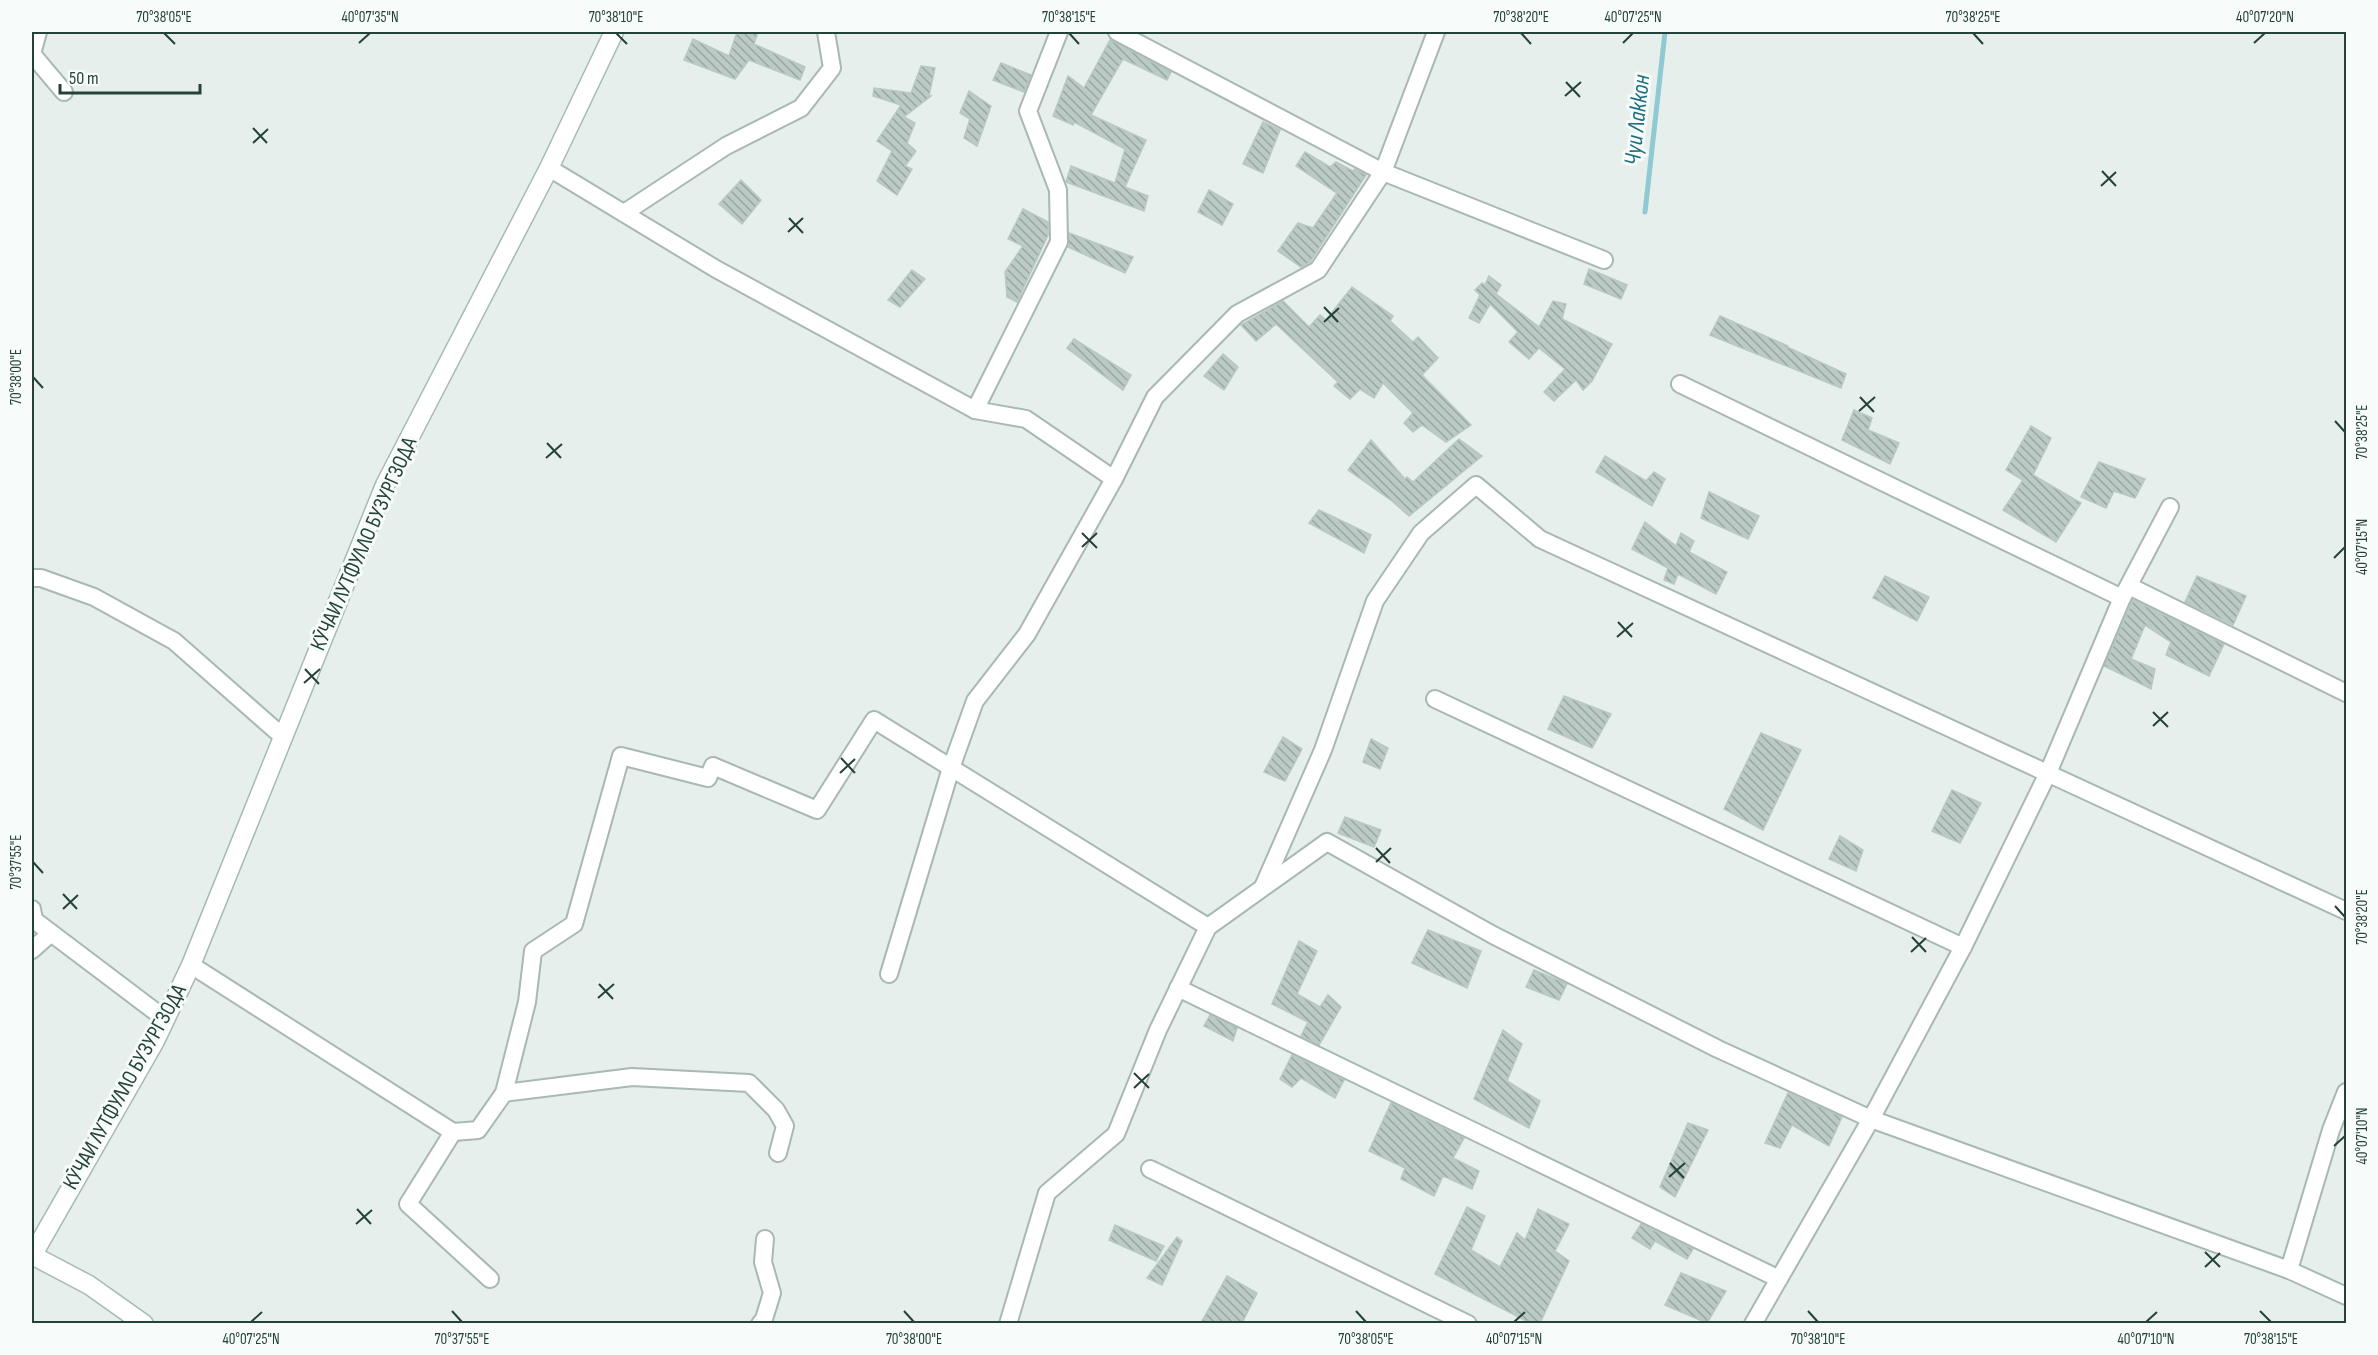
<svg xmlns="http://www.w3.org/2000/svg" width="2378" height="1355" font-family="'Sofia Sans Condensed',sans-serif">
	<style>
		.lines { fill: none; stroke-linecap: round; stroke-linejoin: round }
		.stream { stroke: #8ec9d4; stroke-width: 5 }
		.building { fill: url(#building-back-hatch); stroke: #b8c9c2; stroke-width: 1.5 }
		.minor-casing { stroke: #a8b8b2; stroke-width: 20 }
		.secondary-casing { stroke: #a4bbb3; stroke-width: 21 }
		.minor { stroke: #fff; stroke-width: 16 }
		.secondary { stroke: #fff; stroke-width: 18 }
		.ticks { fill: none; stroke: #24423a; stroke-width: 2 }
		.labels { text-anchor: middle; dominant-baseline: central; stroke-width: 6; stroke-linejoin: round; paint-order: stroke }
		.street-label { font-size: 22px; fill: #24423a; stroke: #f7fbf9 }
		.water-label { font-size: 24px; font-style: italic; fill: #1c6f80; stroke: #f7fbf9 }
		.neatline { fill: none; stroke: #24423a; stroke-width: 2 }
		.ticks-label { font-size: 15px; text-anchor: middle; fill: #24423a }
	</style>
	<defs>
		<pattern id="building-back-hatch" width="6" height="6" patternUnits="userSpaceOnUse" patternTransform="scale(1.5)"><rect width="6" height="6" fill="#bbcac4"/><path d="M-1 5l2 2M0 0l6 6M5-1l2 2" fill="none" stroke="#98a6a0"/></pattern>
	</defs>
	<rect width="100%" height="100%" fill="#e6efeb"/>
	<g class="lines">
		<path class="stream" d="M 1645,212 L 1665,32"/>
	</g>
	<g class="building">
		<path d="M 737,32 L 758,32 L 754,44 L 805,67 L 800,80 L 749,60 L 735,79 L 684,60 L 693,39 L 729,56 Z"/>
		<path d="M 1110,40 L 1171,72 L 1167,80 L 1123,59 L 1091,115 L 1146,140 L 1125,187 L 1148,196 L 1144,211 L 1066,182 L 1071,166 L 1115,183 L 1125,149 L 1074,122 L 1073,125 L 1053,116 L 1068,76 L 1084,88 Z"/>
		<path d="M 1001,63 L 1031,75 L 1024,92 L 993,80 Z"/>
		<path d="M 921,66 L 935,68 L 929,96 L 931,96 L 904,117 L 915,123 L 907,143 L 916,151 L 905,166 L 912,169 L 897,195 L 877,181 L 892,151 L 877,141 L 901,105 L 873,96 L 874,88 L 911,93 Z"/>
		<path d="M 969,91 L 991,106 L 977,146 L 964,138 L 970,119 L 960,113 Z"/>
		<path d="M 1263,122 L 1280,130 L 1263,173 L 1243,164 Z"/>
		<path d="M 1305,152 L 1330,167 L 1336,162 L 1353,171 L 1355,169 L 1366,175 L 1310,262 L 1301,267 L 1278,251 L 1298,223 L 1313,228 L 1337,193 L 1296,166 Z"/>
		<path d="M 741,180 L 761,200 L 742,224 L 719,204 Z"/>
		<path d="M 1209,190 L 1233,204 L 1222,225 L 1198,212 Z"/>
		<path d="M 1023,209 L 1048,222 L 1048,235 L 1017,302 L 1007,297 L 1005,272 L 1023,246 L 1008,239 Z"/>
		<path d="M 1069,233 L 1133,257 L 1125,273 L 1068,247 Z"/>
		<path d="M 1589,269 L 1627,285 L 1621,299 L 1584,284 Z"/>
		<path d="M 912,270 L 925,279 L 900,307 L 888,300 Z"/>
		<path d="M 1489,276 L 1501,285 L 1496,294 L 1539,327 L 1553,301 L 1566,304 L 1562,319 L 1612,344 L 1592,381 L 1583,390 L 1576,380 L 1554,401 L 1544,392 L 1565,369 L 1539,348 L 1529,359 L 1509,342 L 1518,332 L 1490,304 L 1479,323 L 1469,318 L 1480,295 L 1475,290 L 1482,283 L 1485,285 Z"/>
		<path d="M 1352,287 L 1393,316 L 1390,321 L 1413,342 L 1418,337 L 1438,358 L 1422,375 L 1471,425 L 1446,442 L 1422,425 L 1413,432 L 1404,423 L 1413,413 L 1383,383 L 1374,398 L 1360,389 L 1350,399 L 1334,386 L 1338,382 L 1276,324 L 1256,341 L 1241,325 L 1283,301 L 1309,327 L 1320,315 L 1326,320 Z"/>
		<path d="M 1720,316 L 1788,346 L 1787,347 L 1846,374 L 1841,388 L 1710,335 Z"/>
		<path d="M 1074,339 L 1131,375 L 1123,390 L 1067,348 Z"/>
		<path d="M 1223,354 L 1238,367 L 1224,390 L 1204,376 Z"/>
		<path d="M 1854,410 L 1872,418 L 1868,430 L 1899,443 L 1890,464 L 1842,440 Z"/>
		<path d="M 2031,426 L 2051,438 L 2033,475 L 2081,503 L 2056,542 L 2003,510 L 2023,480 L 2006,470 Z"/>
		<path d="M 1459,439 L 1482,456 L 1409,516 L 1392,501 L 1348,470 L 1371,440 L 1405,479 L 1407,477 L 1413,482 Z"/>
		<path d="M 1605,456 L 1646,481 L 1654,472 L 1665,479 L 1652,506 L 1596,472 Z"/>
		<path d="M 2099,462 L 2145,479 L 2135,498 L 2114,491 L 2106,508 L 2081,497 Z"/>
		<path d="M 1709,492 L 1759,516 L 1748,539 L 1701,518 Z"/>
		<path d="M 1319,510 L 1371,535 L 1364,553 L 1309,523 Z"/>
		<path d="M 1645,522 L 1676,546 L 1681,533 L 1694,541 L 1689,552 L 1727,572 L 1716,594 L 1678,574 L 1674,584 L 1664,580 L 1668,568 L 1632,549 Z"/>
		<path d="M 1885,576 L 1929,597 L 1917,621 L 1873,598 Z"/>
		<path d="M 2197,576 L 2246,596 L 2233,625 L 2185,602 Z"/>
		<path d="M 2133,600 L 2224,644 L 2209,676 L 2166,655 L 2171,642 L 2145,625 L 2131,659 L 2155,669 L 2151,689 L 2104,666 Z"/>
		<path d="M 1564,696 L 1611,714 L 1592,748 L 1548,729 Z"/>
		<path d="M 1761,733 L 1801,750 L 1763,830 L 1724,809 Z"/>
		<path d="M 1283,737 L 1302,749 L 1285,781 L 1264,772 Z"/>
		<path d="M 1371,739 L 1388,748 L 1380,769 L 1363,762 Z"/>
		<path d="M 1952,790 L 1981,803 L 1960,843 L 1932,831 Z"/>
		<path d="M 1345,817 L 1381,830 L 1374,847 L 1338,833 Z"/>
		<path d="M 1840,836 L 1863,850 L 1856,871 L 1829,859 Z"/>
		<path d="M 1428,930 L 1481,951 L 1467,988 L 1412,963 Z"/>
		<path d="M 1299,941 L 1317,951 L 1297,994 L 1320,1007 L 1328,995 L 1341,1007 L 1319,1045 L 1301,1036 L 1308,1022 L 1272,1004 Z"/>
		<path d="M 1534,970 L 1567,984 L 1559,1000 L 1526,987 Z"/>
		<path d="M 1210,1015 L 1237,1028 L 1233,1041 L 1204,1026 Z"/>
		<path d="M 1503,1030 L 1522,1044 L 1507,1081 L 1540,1101 L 1529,1128 L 1474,1099 Z"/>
		<path d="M 1292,1055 L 1344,1080 L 1335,1098 L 1301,1078 L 1292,1087 L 1280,1079 Z"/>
		<path d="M 1788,1093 L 1842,1117 L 1829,1146 L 1792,1125 L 1780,1148 L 1765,1143 Z"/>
		<path d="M 1391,1103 L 1464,1138 L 1453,1158 L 1479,1171 L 1472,1189 L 1443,1176 L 1434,1196 L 1401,1179 L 1405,1168 L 1369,1151 Z"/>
		<path d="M 1688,1123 L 1708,1130 L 1675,1197 L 1660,1187 Z"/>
		<path d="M 1467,1207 L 1485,1216 L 1471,1250 L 1500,1267 L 1517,1233 L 1525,1240 L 1538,1209 L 1569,1224 L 1555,1251 L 1569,1261 L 1540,1323 L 1530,1323 L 1435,1274 Z"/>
		<path d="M 1641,1224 L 1693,1249 L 1687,1259 L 1655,1241 L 1650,1249 L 1632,1238 Z"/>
		<path d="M 1115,1225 L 1164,1246 L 1156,1261 L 1109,1240 Z"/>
		<path d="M 1177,1237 L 1182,1241 L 1162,1285 L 1147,1278 Z"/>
		<path d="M 1681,1273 L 1726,1291 L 1707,1323 L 1665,1305 Z"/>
		<path d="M 1227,1276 L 1257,1293 L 1242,1323 L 1201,1323 Z"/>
	</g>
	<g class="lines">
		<g class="minor-casing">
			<g id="minor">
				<path d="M 38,32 L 32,54 L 64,92"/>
				<path d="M 1117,32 L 1383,172 L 1604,260"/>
				<path d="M 549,168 L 716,269 L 975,410 L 1026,419 L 1114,479"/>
				<path d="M 624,213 L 726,146 L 801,108 L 832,68 L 826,32"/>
				<path d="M 1680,384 L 2122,598"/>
				<path d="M 975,410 L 1059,242 L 1058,190 L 1028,111 L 1059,32"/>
				<path d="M 32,578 L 41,578 L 94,597 L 174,641 L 282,736"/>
				<path d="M 2129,586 L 2346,693"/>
				<path d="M 1435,699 L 1963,947"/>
				<path d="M 1263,887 L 1323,750 L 1375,601 L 1421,533 L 1476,485 L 1540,539 L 2346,911"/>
				<path d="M 32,909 L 34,920 L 165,1019"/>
				<path d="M 32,950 L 51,933"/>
				<path d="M 191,965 L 453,1132 L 478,1130 L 504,1093 L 632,1077 L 749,1083 L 776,1110 L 785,1126 L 778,1153"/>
				<path d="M 889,974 L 951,768 L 975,701 L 1027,634 L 1114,479 L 1155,397 L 1237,314 L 1318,270 L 1383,172 L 1436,32"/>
				<path d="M 1178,988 L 1779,1279"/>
				<path d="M 504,1093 L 527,1002 L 533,951 L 574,924 L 621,756 L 708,778 L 713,766 L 817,810 L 874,720 L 1208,927"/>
				<path d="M 453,1132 L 408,1204 L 490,1279"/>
				<path d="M 1150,1169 L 1468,1324"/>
				<path d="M 2289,1270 L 2331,1130 L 2346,1092"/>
				<path d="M 760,1324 L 764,1319 L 772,1293 L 763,1262 L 765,1239"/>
				<path d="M 1008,1324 L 1047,1193 L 1116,1134 L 1158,1030 L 1208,927 L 1327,842 L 1493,935 L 1718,1049 L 1871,1119 L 2289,1270 L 2346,1296"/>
				<path d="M 1753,1324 L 1871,1119 L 1963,947 L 2048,773 L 2122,598 L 2170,507"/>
			</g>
		</g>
		<g class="secondary-casing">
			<g id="secondary">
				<path d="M 32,1255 L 89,1285 L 144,1324"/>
				<path d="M 32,1256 L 155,1041 L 191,965 L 385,485 L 549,168 L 614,32"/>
			</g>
		</g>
		<use href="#minor" class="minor"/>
		<use href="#secondary" class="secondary"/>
	</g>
	<path class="ticks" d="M 164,33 L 175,44M 616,33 L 627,44M 1069,33 L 1079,44M 1521,33 L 1531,44M 1973,33 L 1983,44M 359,43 L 370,33M 1623,43 L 1633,33M 2254,43 L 2265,33M 1566,82 L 1580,97M 1565,96 L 1581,82M 253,128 L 267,143M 253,143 L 268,129M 2102,171 L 2116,186M 2101,186 L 2116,172M 789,218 L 803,233M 788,232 L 803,218M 1324,307 L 1338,322M 1324,322 L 1339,308M 33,377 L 43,388M 1860,397 L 1874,412M 1859,411 L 1875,397M 2335,421 L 2345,432M 547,443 L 561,458M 546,458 L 562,444M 1082,533 L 1097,548M 1082,547 L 1097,533M 2334,558 L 2345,547M 1618,622 L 1632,637M 1617,637 L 1633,623M 305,669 L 319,684M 304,683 L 320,669M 2153,712 L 2168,727M 2153,726 L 2168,712M 841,758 L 855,773M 840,773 L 855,759M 1376,848 L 1390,863M 33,862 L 43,873M 1376,862 L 1391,848M 63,894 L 77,909M 2335,906 L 2345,917M 63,909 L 78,895M 1912,937 L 1926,952M 1911,952 L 1926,938M 599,984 L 613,999M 598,998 L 614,984M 1134,1073 L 1149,1088M 1134,1088 L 1149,1074M 2334,1146 L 2345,1136M 1670,1163 L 1684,1178M 1669,1177 L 1685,1163M 357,1209 L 371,1224M 356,1224 L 372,1210M 2205,1252 L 2220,1267M 2205,1267 L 2220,1253M 452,1311 L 462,1322M 904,1311 L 914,1322M 1356,1311 L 1366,1322M 1808,1311 L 1818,1322M 2260,1311 L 2271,1322M 251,1322 L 262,1312M 1514,1322 L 1525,1312M 2146,1322 L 2157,1312"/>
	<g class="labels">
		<g class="street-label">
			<text transform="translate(364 544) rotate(-66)">КӮЧАИ ЛУТФУЛЛО БУЗУРГЗОДА</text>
			<text transform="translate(125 1087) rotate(-61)">КӮЧАИ ЛУТФУЛЛО БУЗУРГЗОДА</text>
		</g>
		<g class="water-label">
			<text transform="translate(1637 120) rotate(-84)">Чуи Лаккон</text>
		</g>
	</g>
	<rect width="2378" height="1355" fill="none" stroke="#f7fbf9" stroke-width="66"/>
	<path d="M60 84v9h140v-9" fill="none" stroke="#24423a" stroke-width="3"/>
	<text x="69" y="84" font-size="18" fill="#24423a" stroke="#f7fbf9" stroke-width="4.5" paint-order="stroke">50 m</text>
	<rect x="33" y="33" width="2312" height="1289" class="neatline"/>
	<g class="ticks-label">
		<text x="164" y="22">70°38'05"E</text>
		<text x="370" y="22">40°07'35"N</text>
		<text x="616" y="22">70°38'10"E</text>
		<text x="1069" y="22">70°38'15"E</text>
		<text x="1521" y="22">70°38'20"E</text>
		<text x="1633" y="22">40°07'25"N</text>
		<text x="1973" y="22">70°38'25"E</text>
		<text x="2265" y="22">40°07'20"N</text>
		<text transform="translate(16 377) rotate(-90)" y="5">70°38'00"E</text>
		<text transform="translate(2362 432) rotate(-90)" y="5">70°38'25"E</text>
		<text transform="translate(2362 547) rotate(-90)" y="5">40°07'15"N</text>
		<text transform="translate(16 862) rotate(-90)" y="5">70°37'55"E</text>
		<text transform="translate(2362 917) rotate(-90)" y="5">70°38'20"E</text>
		<text transform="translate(2362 1136) rotate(-90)" y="5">40°07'10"N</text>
		<text x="251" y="1344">40°07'25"N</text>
		<text x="462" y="1344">70°37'55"E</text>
		<text x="914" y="1344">70°38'00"E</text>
		<text x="1366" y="1344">70°38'05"E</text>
		<text x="1514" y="1344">40°07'15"N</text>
		<text x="1818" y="1344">70°38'10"E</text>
		<text x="2146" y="1344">40°07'10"N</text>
		<text x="2271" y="1344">70°38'15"E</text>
	</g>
</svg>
